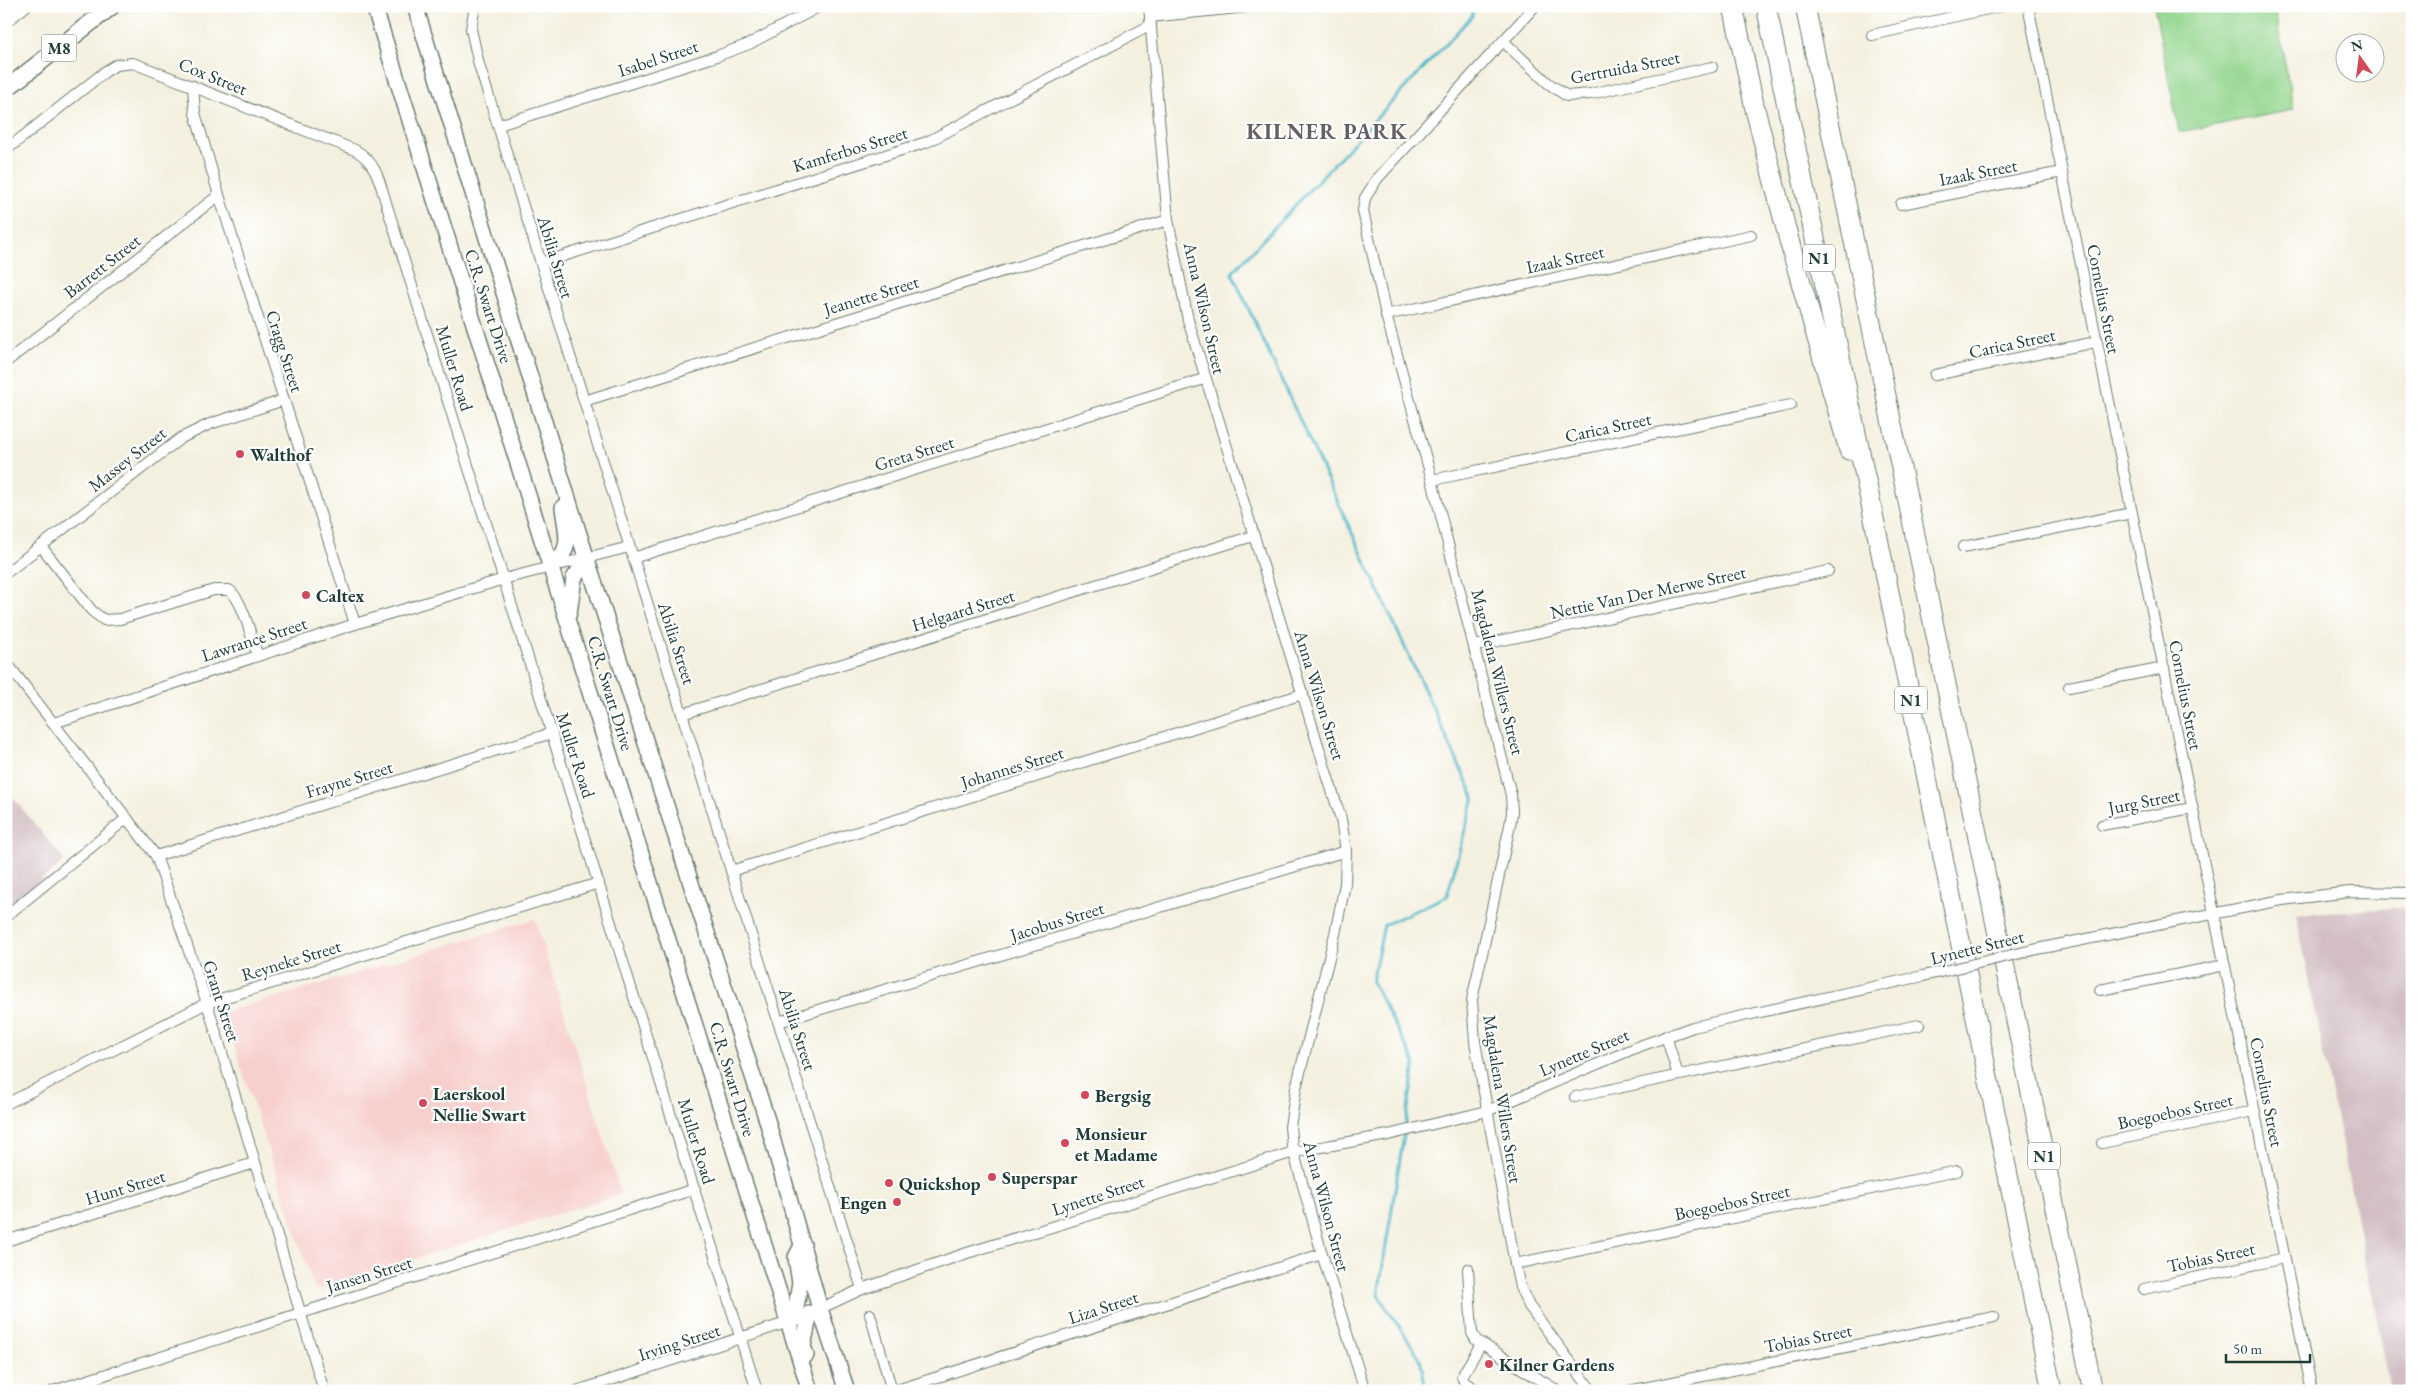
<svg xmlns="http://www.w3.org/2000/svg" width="2418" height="1397" font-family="'EB Garamond',serif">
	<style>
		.built { fill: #f7d0cd }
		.industrial { fill: #d2bec3 }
		.green { fill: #93d58d; stroke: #598960 }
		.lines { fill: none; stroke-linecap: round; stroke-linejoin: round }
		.stream { stroke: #4ab6c7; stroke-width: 3 }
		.street-casing { stroke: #6a7c70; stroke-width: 12 }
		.secondary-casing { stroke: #6a7c70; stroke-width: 18 }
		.primary-casing { stroke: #6a7c70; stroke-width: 19 }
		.highway-casing { stroke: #6a7c70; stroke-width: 21 }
		.street { stroke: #fff; stroke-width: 10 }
		.secondary { stroke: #fff; stroke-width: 15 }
		.primary { stroke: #fff; stroke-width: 16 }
		.highway { stroke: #fff; stroke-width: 19 }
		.street-bridge-casing { stroke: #6a7c70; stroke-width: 12; stroke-linecap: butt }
		.street-bridge { stroke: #fff; stroke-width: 10 }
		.poi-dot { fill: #d1495b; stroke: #fff; stroke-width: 2 }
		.labels { text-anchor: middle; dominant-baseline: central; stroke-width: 4.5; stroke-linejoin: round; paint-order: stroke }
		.shield { fill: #fff; stroke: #627771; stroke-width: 1 }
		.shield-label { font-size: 16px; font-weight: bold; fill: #1f3d34 }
		.street-label { font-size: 18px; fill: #1f3d34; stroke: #fff }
		.poi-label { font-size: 18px; font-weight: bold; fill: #1f3d34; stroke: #fff; text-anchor: start }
		.district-label { font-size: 22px; font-weight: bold; letter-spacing: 1px; fill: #646165; stroke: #fff }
	</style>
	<rect width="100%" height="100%" fill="#fff"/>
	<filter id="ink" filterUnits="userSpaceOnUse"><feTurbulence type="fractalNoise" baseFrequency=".02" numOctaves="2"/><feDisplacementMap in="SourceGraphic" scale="10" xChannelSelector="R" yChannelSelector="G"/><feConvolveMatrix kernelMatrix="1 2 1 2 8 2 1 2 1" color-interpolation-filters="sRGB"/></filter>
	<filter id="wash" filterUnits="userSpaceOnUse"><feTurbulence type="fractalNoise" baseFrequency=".0096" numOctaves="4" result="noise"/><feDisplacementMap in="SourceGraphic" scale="20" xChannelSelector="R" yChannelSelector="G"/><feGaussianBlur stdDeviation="1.12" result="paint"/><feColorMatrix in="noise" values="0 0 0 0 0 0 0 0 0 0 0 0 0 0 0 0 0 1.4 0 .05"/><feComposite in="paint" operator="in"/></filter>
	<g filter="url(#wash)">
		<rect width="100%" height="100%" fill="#f4f0df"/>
		<path class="built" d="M 535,919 L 621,1194 L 315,1290 L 223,1013 Z"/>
		<g class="industrial">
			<path d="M 6,789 L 65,861 L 6,908 Z"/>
			<path d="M 2412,907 L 2412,1391 L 2391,1391 L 2296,914 Z"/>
		</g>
		<path class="green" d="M 2154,6 L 2274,6 L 2294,110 L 2179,132 Z"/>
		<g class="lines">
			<g class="stream">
				<path d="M 1405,1128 L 1415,1063 L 1372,982 L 1384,925 L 1447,896 L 1474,797 L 1232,273 L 1472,16 L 1474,6"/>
				<path d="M 1404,1134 L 1378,1295 L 1420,1358 L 1426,1391"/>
			</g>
		</g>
	</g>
	<g filter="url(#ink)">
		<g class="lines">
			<g class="street-casing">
				<g id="street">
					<path d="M 475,6 L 471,29 L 479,65 L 862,1289"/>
					<path d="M 1149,6 L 1168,220 L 1188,320 L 1329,781 L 1341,819 L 1346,851 L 1345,884 L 1335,934 L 1296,1088 L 1290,1127 L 1292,1146 L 1322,1254 L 1365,1391"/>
					<path d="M 1535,6 L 1377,179 L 1365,198 L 1363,211 L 1386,315 L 1432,480 L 1511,795 L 1512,813 L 1510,825 L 1472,1000 L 1475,1042 L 1515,1264 L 1520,1287 L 1529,1306 L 1592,1391"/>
					<path d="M 2028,6 L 2312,1391"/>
					<path d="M 1150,17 L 1257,6"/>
					<path d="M 6,22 L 26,6"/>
					<path d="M 1872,35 L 2001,6"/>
					<path d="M 1503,41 L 1548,83 L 1567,96 L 1590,94 L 1712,67"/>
					<path d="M 193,86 L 195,113 L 219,195 L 355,624"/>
					<path d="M 499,125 L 717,56 L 749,44 L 820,6"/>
					<path d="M 6,150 L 106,71 L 116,65 L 133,63 L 355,150 C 377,162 380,183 387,206 L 757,1391"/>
					<path d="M 1901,204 L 2062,172"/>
					<path d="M 541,263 L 927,142 L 1151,25"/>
					<path d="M 1386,315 L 1751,235"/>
					<path d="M 6,362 L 219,195"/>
					<path d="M 1935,375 L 2096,342"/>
					<path d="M 584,401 L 1168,220"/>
					<path d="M 1432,480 L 1791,405"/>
					<path d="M 41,546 L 92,611 L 104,620 L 120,619 L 214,590 L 229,590 C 243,599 251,638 257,654"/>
					<path d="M 1963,547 L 2132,513"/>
					<path d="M 633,558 L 1204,379"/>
					<path d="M 6,573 L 181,438 L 210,424 L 284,400"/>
					<path d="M 1475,646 L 1828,571"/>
					<path d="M 6,662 L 156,856 L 207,1003 L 324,1391"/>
					<path d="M 2069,687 L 2164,668"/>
					<path d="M 682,714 L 1253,536"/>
					<path d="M 54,723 L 355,624 L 504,579 L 629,547"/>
					<path d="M 2102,825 L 2192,808"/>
					<path d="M 156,856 L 552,733"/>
					<path d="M 731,871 L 1303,694"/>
					<path d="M 6,916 L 127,818"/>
					<path d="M 2042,948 L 2282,900 L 2350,892 L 2412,893"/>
					<path d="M 2100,990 L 2225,965"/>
					<path d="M 778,1022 L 1346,851"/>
					<path d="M 1666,1036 L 1678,1075"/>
					<path d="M 1575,1097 L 1919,1025"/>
					<path d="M 6,1104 L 207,1003 L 599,883"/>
					<path d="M 2102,1143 L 2254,1111"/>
					<path d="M 6,1241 L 254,1163"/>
					<path d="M 1515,1264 L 1957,1171"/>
					<path d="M 1468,1269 L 1472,1333 L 1476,1340 L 1558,1391"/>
					<path d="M 2144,1289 L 2284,1258"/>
					<path d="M 815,1311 L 862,1289 L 967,1253 L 1294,1152 L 1388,1135 L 1487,1111 L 1640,1046 L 1693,1027 L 1923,976"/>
					<path d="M 870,1314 L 892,1391"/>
					<path d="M 53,1391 L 695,1189"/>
					<path d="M 577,1391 L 792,1321"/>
					<path d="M 894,1391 L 1322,1254"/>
					<path d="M 1478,1391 L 1464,1382 L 1462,1376 L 1481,1344"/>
					<path d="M 1629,1391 L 1994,1317"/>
				</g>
			</g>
			<g class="secondary-casing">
				<g id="secondary">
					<path d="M 374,6 L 810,1391"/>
					<path d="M 415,6 L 582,544 L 767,1120 L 820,1309 L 847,1391"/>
					<path d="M 552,567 C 574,547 566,534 563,507"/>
					<path d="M 569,613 L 574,578 L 587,559"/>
					<path d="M 794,1320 L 800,1283 L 796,1257 L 803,1244"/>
					<path d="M 806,1355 L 803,1346 L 810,1313"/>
				</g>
			</g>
			<g class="primary-casing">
				<path id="primary" d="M 6,89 L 112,6"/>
			</g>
			<g class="highway-casing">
				<g id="highway">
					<path d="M 1733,6 L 1755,109 L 1790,244 L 1849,450"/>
					<path d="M 1766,6 L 1872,509 L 2052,1391"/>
					<path d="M 1805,6 L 2093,1391"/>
				</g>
			</g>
			<use href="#street" class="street"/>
			<use href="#secondary" class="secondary"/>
			<use href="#primary" class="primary"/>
			<use href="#highway" class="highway"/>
			<g class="street-bridge-casing">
				<path id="street-bridge" d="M 1923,976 L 2042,948"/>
			</g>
			<use href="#street-bridge" class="street-bridge"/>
		</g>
	</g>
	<g class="poi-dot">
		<circle cx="240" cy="454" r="5"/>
		<circle cx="306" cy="595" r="5"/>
		<circle cx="1085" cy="1095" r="5"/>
		<circle cx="423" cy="1103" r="5"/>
		<circle cx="1065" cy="1143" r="5"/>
		<circle cx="992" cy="1177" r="5"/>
		<circle cx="889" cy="1183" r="5"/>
		<circle cx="897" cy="1202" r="5"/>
		<circle cx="1489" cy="1364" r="5"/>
	</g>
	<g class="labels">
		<g class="shield">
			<rect x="41.5" y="34.5" width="35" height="27" rx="4"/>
			<rect x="1803" y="244.5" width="32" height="27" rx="4"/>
			<rect x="1895" y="686.5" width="32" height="27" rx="4"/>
			<rect x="2028" y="1142.5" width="32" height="27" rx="4"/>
		</g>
		<g class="shield-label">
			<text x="59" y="48">M8</text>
			<text x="1819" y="258">N1</text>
			<text x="1911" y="700">N1</text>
			<text x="2044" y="1156">N1</text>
		</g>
		<g class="street-label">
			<text transform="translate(658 58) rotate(-18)">Isabel Street</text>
			<text transform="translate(1625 67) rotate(-11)">Gertruida Street</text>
			<text transform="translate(213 76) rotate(22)">Cox Street</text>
			<text transform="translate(850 149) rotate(-17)">Kamferbos Street</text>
			<text transform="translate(1978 172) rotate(-11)">Izaak Street</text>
			<text transform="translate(556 257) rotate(73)">Abilia Street</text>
			<text transform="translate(1565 259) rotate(-12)">Izaak Street</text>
			<text transform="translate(102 266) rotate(-38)">Barrett Street</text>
			<text transform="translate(871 295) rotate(-17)">Jeanette Street</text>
			<text transform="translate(2104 299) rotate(79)">Cornelius Street</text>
			<text transform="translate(489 306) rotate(72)">C.R. Swart Drive</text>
			<text transform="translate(1205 308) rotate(77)">Anna Wilson Street</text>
			<text transform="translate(2012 343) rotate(-12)">Carica Street</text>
			<text transform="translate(285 351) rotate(72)">Cragg Street</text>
			<text transform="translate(455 368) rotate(73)">Muller Road</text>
			<text transform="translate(1608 427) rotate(-12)">Carica Street</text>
			<text transform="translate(914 453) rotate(-17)">Greta Street</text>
			<text transform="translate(127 459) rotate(-38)">Massey Street</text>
			<text transform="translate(1648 592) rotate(-12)">Nettie Van Der Merwe Street</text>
			<text transform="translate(963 610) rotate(-17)">Helgaard Street</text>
			<text transform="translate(254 639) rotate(-18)">Lawrance Street</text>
			<text transform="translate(677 643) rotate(72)">Abilia Street</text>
			<text transform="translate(1498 672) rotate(76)">Magdalena Willers Street</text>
			<text transform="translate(611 693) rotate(73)">C.R. Swart Drive</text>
			<text transform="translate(1320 695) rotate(73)">Anna Wilson Street</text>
			<text transform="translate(2186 695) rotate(79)">Cornelius Street</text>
			<text transform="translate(576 755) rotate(72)">Muller Road</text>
			<text transform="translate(1012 767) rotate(-17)">Johannes Street</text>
			<text transform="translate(349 779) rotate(-17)">Frayne Street</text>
			<text transform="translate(2144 801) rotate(-11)">Jurg Street</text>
			<text transform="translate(1057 921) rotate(-17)">Jacobus Street</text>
			<text transform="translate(1977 947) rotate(-14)">Lynette Street</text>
			<text transform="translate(291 960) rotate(-17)">Reyneke Street</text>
			<text transform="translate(222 1001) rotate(72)">Grant Street</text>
			<text transform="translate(798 1029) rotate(72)">Abilia Street</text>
			<text transform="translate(1584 1052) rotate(-23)">Lynette Street</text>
			<text transform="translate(733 1079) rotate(73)">C.R. Swart Drive</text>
			<text transform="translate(2267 1092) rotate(79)">Cornelius Street</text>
			<text transform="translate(1503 1099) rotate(81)">Magdalena Willers Street</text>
			<text transform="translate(2175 1111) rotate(-12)">Boegoebos Street</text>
			<text transform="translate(697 1141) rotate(73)">Muller Road</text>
			<text transform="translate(125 1187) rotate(-17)">Hunt Street</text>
			<text transform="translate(1098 1195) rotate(-18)">Lynette Street</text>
			<text transform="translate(1732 1202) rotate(-12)">Boegoebos Street</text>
			<text transform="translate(1327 1206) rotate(75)">Anna Wilson Street</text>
			<text transform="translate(2211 1257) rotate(-12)">Tobias Street</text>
			<text transform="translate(369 1274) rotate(-17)">Jansen Street</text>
			<text transform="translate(1103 1307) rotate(-18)">Liza Street</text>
			<text transform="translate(1808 1338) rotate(-11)">Tobias Street</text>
			<text transform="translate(679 1342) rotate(-18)">Irving Street</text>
		</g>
		<g class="poi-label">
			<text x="250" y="454">Walthof</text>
			<text x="316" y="595">Caltex</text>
			<text x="433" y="1093">Laerskool<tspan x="433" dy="21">Nellie Swart</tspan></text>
			<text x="1095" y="1095">Bergsig</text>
			<text x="1075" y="1133">Monsieur<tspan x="1075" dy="21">et Madame</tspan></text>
			<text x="1002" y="1177">Superspar</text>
			<text x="899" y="1183">Quickshop</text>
			<text x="887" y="1202" text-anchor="end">Engen</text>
			<text x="1499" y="1364">Kilner Gardens</text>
		</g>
		<g class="district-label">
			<text x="1327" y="131">KILNER PARK</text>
		</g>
	</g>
	<rect width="2418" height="1397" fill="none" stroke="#fff" stroke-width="25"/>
	<g transform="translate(2360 58) rotate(346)"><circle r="24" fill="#ffffff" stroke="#a5b1ae"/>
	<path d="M0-4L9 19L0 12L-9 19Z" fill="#d1495b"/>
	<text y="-8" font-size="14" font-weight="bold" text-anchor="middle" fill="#1f3d34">N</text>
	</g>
	<path d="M2226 1354v8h84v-8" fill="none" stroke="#1f3d34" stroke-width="2.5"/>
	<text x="2233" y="1354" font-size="15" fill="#1f3d34" stroke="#ffffff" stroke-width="4" paint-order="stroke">50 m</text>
</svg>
